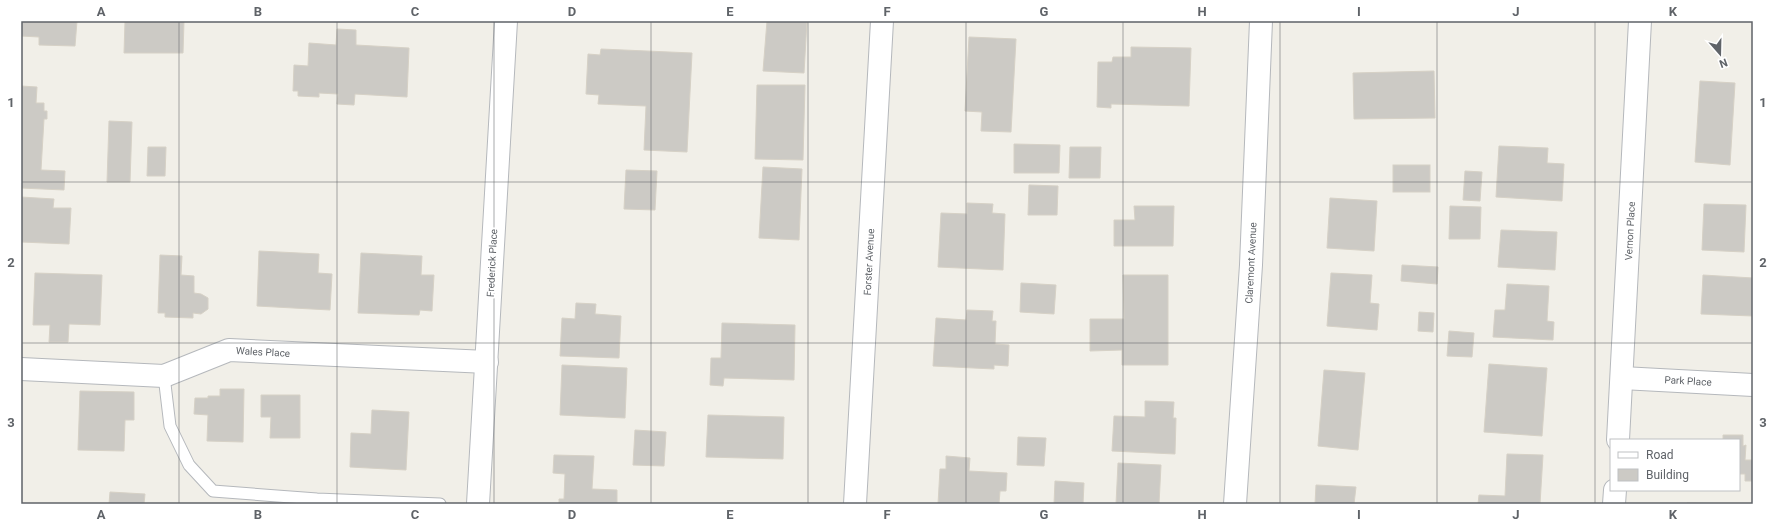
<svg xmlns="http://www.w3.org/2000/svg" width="1774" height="525" font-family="Roboto,sans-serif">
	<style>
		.building { fill: #cccac5; stroke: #d6d1c6 }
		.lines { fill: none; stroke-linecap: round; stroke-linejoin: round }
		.lane-casing { stroke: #b5b8bc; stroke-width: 13 }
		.street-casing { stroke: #b5b8bc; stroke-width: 24 }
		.lane { stroke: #fff; stroke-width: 11 }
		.street { stroke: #fff; stroke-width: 22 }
		.grid { fill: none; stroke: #5f6368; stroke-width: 1; stroke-opacity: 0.55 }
		.labels { text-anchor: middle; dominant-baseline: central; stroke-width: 4; stroke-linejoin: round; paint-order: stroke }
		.street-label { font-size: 10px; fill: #5f6368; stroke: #fff }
		.neatline { fill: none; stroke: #5f6368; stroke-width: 1.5 }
		.grid-label { font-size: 13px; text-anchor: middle; font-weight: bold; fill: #5f6368 }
	</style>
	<rect width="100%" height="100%" fill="#f1efe8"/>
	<g class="building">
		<path d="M 21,21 L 77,21 L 75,46 L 39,45 L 39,37 L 21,36 Z"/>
		<path d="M 125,21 L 184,21 L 183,53 L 124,53 Z"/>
		<path d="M 767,21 L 807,21 L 804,73 L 763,71 Z"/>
		<path d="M 337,29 L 356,30 L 356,45 L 409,48 L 407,97 L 355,94 L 354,105 L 337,104 L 338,94 L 319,93 L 319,97 L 298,96 L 298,91 L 293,91 L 294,65 L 308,66 L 309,43 L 336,45 Z"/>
		<path d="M 969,37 L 1016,39 L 1011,132 L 981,131 L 982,112 L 965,111 Z"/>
		<path d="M 1131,47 L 1191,48 L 1189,106 L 1111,104 L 1111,108 L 1097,107 L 1098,62 L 1112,62 L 1113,57 L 1131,57 Z"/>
		<path d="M 601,49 L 692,53 L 687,152 L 644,150 L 646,106 L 598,104 L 599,95 L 586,94 L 588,54 L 600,55 Z"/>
		<path d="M 1434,71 L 1435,118 L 1354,119 L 1353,73 Z"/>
		<path d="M 1700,81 L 1735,83 L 1730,165 L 1695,162 Z"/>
		<path d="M 757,85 L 805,85 L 803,160 L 755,159 Z"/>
		<path d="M 21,86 L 37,87 L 36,103 L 44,103 L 44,111 L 47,111 L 47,119 L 44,119 L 41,170 L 65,171 L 64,190 L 21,188 Z"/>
		<path d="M 109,121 L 132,122 L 130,182 L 107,182 Z"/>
		<path d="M 1014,144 L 1060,145 L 1059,173 L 1014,173 Z"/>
		<path d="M 1499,146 L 1548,148 L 1547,163 L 1564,164 L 1562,201 L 1496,197 Z"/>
		<path d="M 148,147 L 166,147 L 165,176 L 147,176 Z"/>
		<path d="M 1070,147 L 1101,147 L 1100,178 L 1069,178 Z"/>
		<rect x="1393" y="165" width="37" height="27"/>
		<path d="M 763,167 L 802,169 L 799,240 L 759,238 Z"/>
		<path d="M 626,170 L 657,171 L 655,210 L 624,209 Z"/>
		<path d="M 1465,171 L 1482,172 L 1480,201 L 1463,200 Z"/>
		<path d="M 1029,185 L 1058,186 L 1057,215 L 1028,215 Z"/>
		<path d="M 21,197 L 54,199 L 53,208 L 71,208 L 69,244 L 21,242 Z"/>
		<path d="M 1330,198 L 1377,201 L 1374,251 L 1327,248 Z"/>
		<path d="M 967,203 L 993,204 L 992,213 L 1005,214 L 1003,270 L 938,267 L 941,213 L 967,214 Z"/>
		<path d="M 1704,204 L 1746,205 L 1744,252 L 1702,250 Z"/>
		<path d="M 1134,206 L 1174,206 L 1173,246 L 1114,246 L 1114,220 L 1135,220 Z"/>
		<path d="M 1450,206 L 1481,207 L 1480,239 L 1449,239 Z"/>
		<path d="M 1501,230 L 1557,232 L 1555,270 L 1498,267 Z"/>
		<path d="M 259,251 L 319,254 L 318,273 L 332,274 L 330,310 L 257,306 Z"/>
		<path d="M 361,253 L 422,256 L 421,275 L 434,275 L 432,311 L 420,310 L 419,315 L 358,313 Z"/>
		<path d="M 160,255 L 182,256 L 181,275 L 194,276 L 194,293 L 201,294 L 208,298 L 208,309 L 201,314 L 193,313 L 193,318 L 165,317 L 165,313 L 158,313 Z"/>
		<path d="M 1402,265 L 1438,267 L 1437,284 L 1401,281 Z"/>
		<path d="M 35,273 L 102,275 L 100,325 L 69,324 L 68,342 L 49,342 L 50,325 L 33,325 Z"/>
		<path d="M 1331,273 L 1372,275 L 1370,303 L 1379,304 L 1377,330 L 1327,326 Z"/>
		<path d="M 1123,275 L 1168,275 L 1168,365 L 1122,365 L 1122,350 L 1090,351 L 1090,319 L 1124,319 Z"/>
		<path d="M 1703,275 L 1753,278 L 1753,316 L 1701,314 Z"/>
		<path d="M 1021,283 L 1056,285 L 1054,314 L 1020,312 Z"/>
		<path d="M 1507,284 L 1549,286 L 1547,321 L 1554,322 L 1553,340 L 1493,337 L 1495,310 L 1505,310 Z"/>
		<path d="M 576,303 L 596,304 L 595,314 L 621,316 L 619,358 L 560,356 L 562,318 L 575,319 Z"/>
		<path d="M 967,310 L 993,311 L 992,321 L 996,321 L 995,344 L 1009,345 L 1008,366 L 994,365 L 994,369 L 933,366 L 936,318 L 966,320 Z"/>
		<path d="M 1419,312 L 1434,313 L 1433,332 L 1418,331 Z"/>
		<path d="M 722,323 L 795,325 L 794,380 L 724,378 L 723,386 L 710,385 L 711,358 L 721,358 Z"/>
		<path d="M 1449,331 L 1474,333 L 1472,357 L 1447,356 Z"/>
		<path d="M 1489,364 L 1547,368 L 1542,436 L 1484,432 Z"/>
		<path d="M 562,365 L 627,368 L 625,418 L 560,415 Z"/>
		<path d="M 1324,370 L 1365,373 L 1358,450 L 1318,446 Z"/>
		<path d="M 220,389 L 244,389 L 243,442 L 207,441 L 208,415 L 194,414 L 195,398 L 208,398 L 208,396 L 220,396 Z"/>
		<path d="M 80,391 L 134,392 L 134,420 L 125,420 L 124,451 L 78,450 Z"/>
		<path d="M 261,395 L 300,395 L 300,438 L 270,438 L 271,417 L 261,417 Z"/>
		<path d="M 1145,401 L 1174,402 L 1173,418 L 1176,418 L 1175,454 L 1112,451 L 1114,416 L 1145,417 Z"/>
		<path d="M 372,410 L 409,412 L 406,470 L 350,467 L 351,433 L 371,434 Z"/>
		<path d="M 708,415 L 784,417 L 783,459 L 706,457 Z"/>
		<path d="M 635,430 L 666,432 L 664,466 L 633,465 Z"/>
		<path d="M 1723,435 L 1743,435 L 1743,446 L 1746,445 L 1745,460 L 1753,460 L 1753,481 L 1745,481 L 1745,474 L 1739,474 L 1739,440 L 1723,440 Z"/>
		<path d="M 1018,437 L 1046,438 L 1044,466 L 1017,465 Z"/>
		<path d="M 1507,454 L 1543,455 L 1540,504 L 1478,504 L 1479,495 L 1505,496 Z"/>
		<path d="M 554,455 L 594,456 L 592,489 L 617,490 L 617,504 L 559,504 L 559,499 L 564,499 L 565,474 L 553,473 Z"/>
		<path d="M 946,456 L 970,458 L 969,471 L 1007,473 L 1006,491 L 1000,491 L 999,504 L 938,504 L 940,469 L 946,469 Z"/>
		<path d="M 1118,463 L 1161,465 L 1159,504 L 1116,504 Z"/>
		<path d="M 1055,481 L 1084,483 L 1083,504 L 1054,504 Z"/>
		<path d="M 1316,485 L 1356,487 L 1354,504 L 1315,504 Z"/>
		<path d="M 110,492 L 145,494 L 144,504 L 109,504 Z"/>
		<path d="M 1687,503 L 1740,504 L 1687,504 Z"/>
	</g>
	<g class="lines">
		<g class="lane-casing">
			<path id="lane" d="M 164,376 L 170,426 L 189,465 L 213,491 L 317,499 L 440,504"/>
		</g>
		<g class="street-casing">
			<g id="street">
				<path d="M 21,369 L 164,376 L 229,350 L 487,362"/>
				<path d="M 1622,378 L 1753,385"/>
				<path d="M 1618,440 L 1640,21"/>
				<path d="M 478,504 L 506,21"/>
				<path d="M 855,504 L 882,21"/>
				<path d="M 1235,504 L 1251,265 L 1261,21"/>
				<path d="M 1614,504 L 1615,490"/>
			</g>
		</g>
		<use href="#lane" class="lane"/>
		<use href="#street" class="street"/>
	</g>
	<path class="grid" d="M 179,21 L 179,504M 337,21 L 337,504M 494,21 L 494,504M 651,21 L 651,504M 808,21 L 808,504M 966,21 L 966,504M 1123,21 L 1123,504M 1280,21 L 1280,504M 1437,21 L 1437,504M 1595,21 L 1595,504M 21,182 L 1753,182M 21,343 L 1753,343"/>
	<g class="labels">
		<g class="street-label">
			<text transform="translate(1630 231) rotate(-87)">Vernon Place</text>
			<text transform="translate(869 262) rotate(-87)">Forster Avenue</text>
			<text transform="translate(492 263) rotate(-87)">Frederick Place</text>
			<text transform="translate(1251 263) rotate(-87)">Claremont Avenue</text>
			<text transform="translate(263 352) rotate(3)">Wales Place</text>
			<text transform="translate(1688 381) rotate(3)">Park Place</text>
		</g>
	</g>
	<rect width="1774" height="525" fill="none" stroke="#ffffff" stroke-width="44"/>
	<rect x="1610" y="439" width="130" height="52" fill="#ffffff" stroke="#bfc1c3"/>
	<rect x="1618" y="452" width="20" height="6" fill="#ffffff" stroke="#bfc1c3"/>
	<text x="1646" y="459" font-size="12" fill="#5f6368">Road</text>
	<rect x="1618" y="469" width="20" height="12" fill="#cccac5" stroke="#bfc1c3"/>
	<text x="1646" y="479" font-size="12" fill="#5f6368">Building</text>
	<g transform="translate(1720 54) rotate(160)" stroke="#ffffff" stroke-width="3" paint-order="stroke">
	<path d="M0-3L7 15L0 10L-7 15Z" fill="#5f6368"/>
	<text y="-6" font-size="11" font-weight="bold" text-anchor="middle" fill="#5f6368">N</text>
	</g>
	<rect x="22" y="22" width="1730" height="481" class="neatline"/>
	<g class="grid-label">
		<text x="101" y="16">A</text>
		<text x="258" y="16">B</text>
		<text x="415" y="16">C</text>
		<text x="572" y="16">D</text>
		<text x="730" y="16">E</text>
		<text x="887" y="16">F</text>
		<text x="1044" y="16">G</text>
		<text x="1202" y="16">H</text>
		<text x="1359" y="16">I</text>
		<text x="1516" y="16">J</text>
		<text x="1673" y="16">K</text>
		<text x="11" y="107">1</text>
		<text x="1763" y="107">1</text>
		<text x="11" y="267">2</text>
		<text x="1763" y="267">2</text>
		<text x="11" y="427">3</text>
		<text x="1763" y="427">3</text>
		<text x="101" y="519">A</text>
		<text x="258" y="519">B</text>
		<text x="415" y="519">C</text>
		<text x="572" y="519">D</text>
		<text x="730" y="519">E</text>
		<text x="887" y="519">F</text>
		<text x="1044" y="519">G</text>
		<text x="1202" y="519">H</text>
		<text x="1359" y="519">I</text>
		<text x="1516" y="519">J</text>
		<text x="1673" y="519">K</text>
	</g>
</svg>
